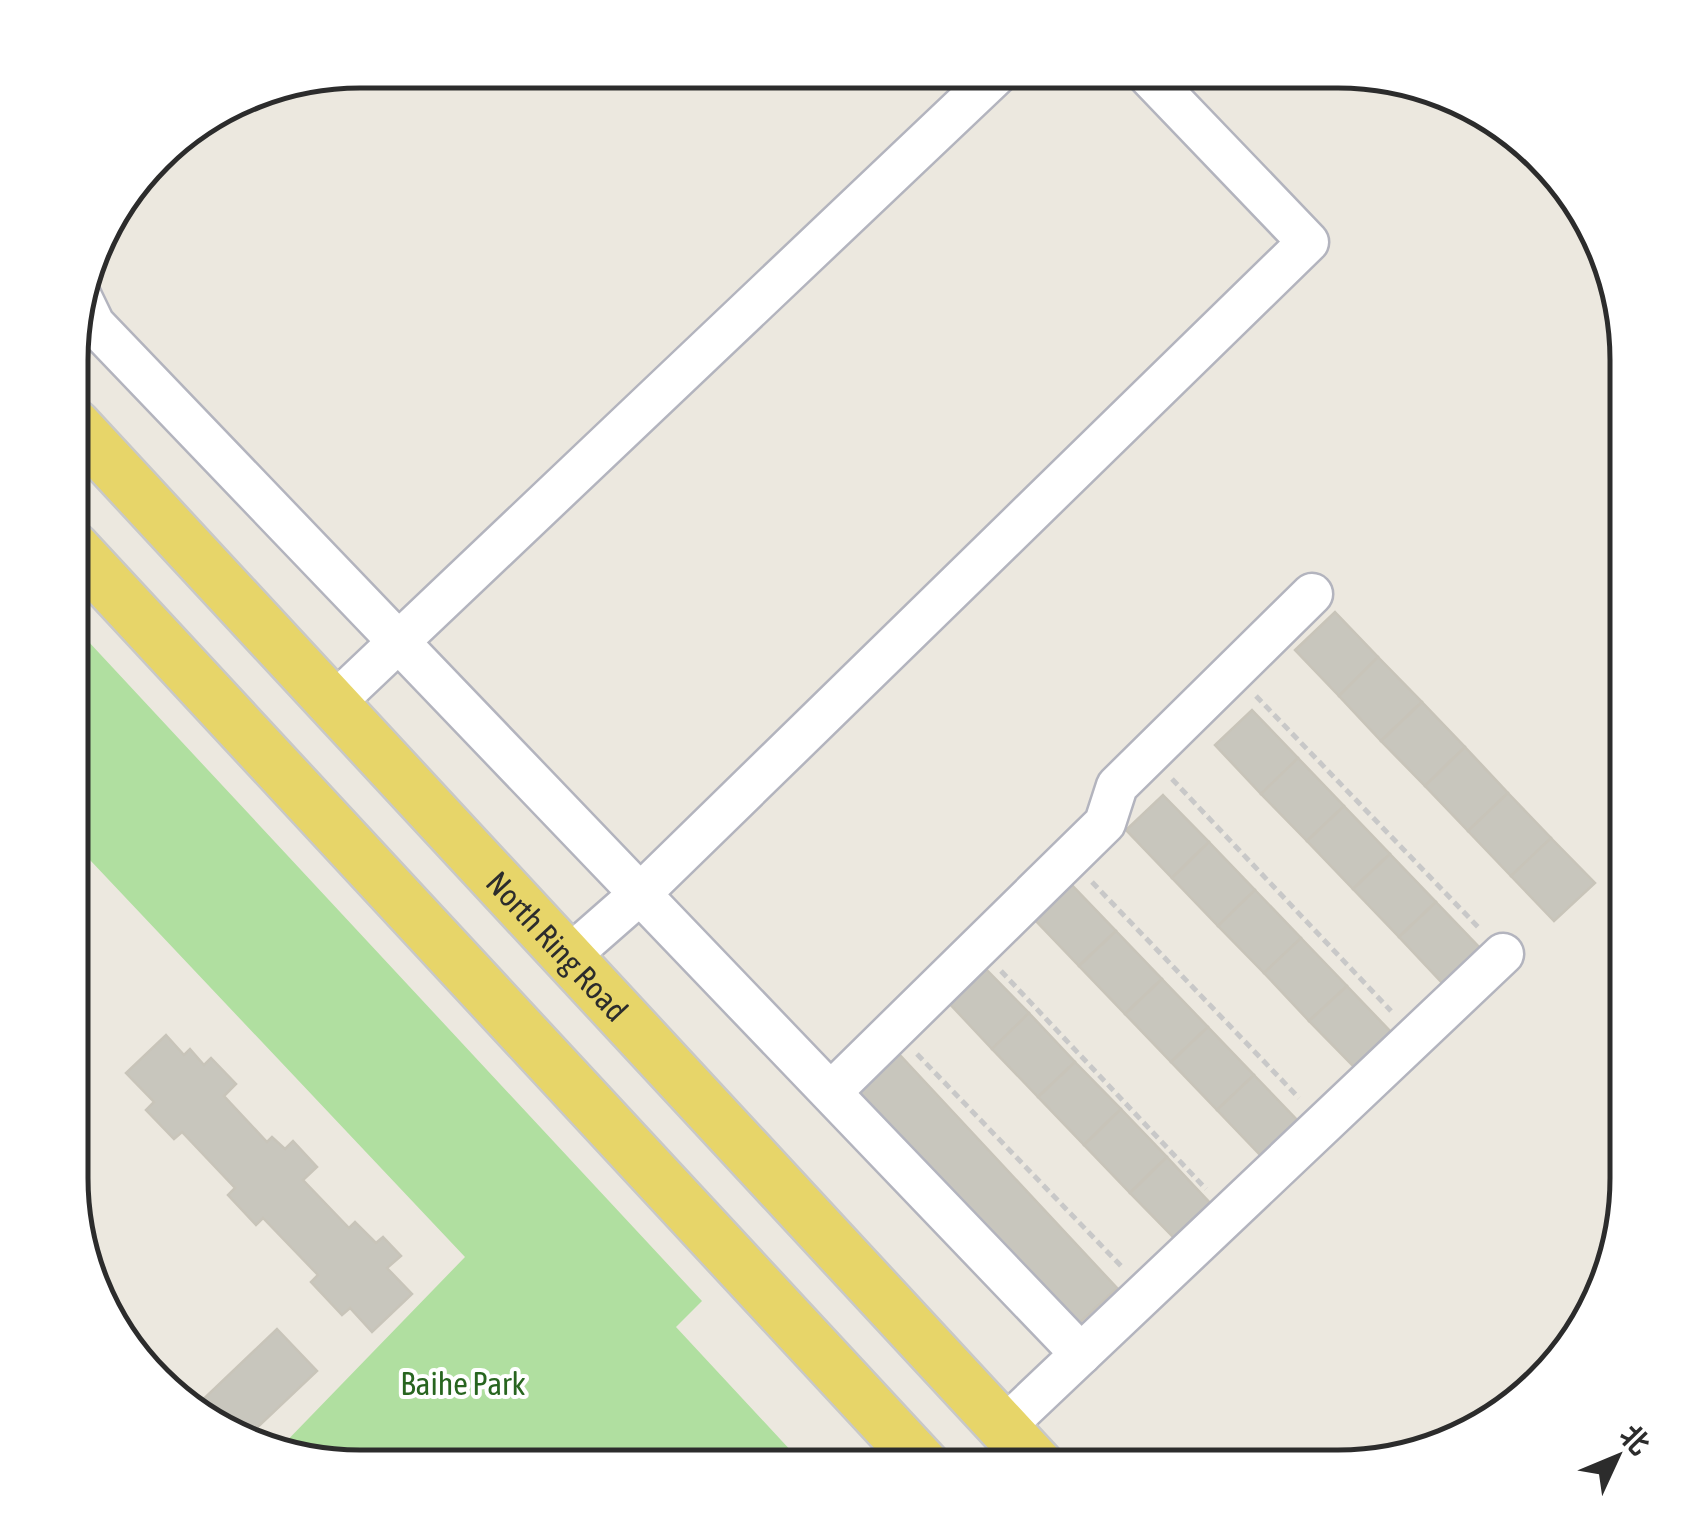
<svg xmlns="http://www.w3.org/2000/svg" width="1697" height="1537" font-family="'Asap Condensed','Noto Sans SC',sans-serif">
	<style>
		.green { fill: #b0dfa0 }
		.building { fill: #c8c6bd; stroke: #c8c4b9; stroke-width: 2.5 }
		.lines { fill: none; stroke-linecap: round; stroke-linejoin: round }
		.minor-casing { stroke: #b3b4be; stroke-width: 45 }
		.major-casing { stroke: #c8c8c8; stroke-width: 55 }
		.path { stroke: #c8c8c8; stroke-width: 5; stroke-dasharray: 8 5; stroke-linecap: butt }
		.minor { stroke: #fff; stroke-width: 40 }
		.major { stroke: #e7d569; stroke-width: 50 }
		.labels { text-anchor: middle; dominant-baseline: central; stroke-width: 8; stroke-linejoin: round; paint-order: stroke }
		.street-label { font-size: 32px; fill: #2c2c2c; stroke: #fff }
		.park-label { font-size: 32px; fill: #286520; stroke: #fff }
		.rim { fill: none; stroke: #2c2c2c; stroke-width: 5 }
	</style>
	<rect width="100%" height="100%" fill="#ece8df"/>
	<path class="green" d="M 74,626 L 702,1301 L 676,1327 L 806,1467 L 359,1467 L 277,1451 L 465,1257 L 73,842 Z"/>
	<g class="building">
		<path d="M 1335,612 L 1378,657 L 1339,696 L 1295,650 Z"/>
		<path d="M 1378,657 L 1422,702 L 1381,741 L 1339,696 Z"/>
		<path d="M 1422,702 L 1465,747 L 1425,786 L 1381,741 Z"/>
		<path d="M 1252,710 L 1298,758 L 1261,794 L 1215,745 Z"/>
		<path d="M 1465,747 L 1508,793 L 1468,831 L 1425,786 Z"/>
		<path d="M 1298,758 L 1344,806 L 1307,841 L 1261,794 Z"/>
		<path d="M 1508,793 L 1551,838 L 1511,876 L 1468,831 Z"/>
		<path d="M 1163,795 L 1209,842 L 1172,878 L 1126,830 Z"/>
		<path d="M 1344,806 L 1390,854 L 1353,889 L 1307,841 Z"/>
		<path d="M 1551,838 L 1595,883 L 1554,921 L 1511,876 Z"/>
		<path d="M 1209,842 L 1255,890 L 1218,926 L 1172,878 Z"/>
		<path d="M 1390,854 L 1436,902 L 1399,937 L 1353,889 Z"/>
		<path d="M 1070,883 L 1116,931 L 1079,966 L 1034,919 Z"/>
		<path d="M 1255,890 L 1301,938 L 1264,973 L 1218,926 Z"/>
		<path d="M 1436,902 L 1481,949 L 1444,985 L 1399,937 Z"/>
		<path d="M 1116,931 L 1162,979 L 1125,1014 L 1079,966 Z"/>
		<path d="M 1301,938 L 1347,986 L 1309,1021 L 1264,973 Z"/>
		<path d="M 983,966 L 1029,1013 L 992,1049 L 947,1001 Z"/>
		<path d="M 1162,979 L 1208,1027 L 1171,1062 L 1125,1014 Z"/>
		<path d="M 1347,986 L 1392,1033 L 1356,1069 L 1309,1021 Z"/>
		<path d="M 1029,1013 L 1075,1062 L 1038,1097 L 992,1049 Z"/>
		<path d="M 1208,1027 L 1254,1075 L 1217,1110 L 1171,1062 Z"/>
		<path d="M 166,1035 L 184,1055 L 190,1049 L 204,1065 L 211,1058 L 236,1084 L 224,1096 L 267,1142 L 272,1137 L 285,1149 L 293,1141 L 317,1167 L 303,1180 L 349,1228 L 355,1222 L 376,1243 L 383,1237 L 401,1256 L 387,1268 L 412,1294 L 372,1332 L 350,1308 L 342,1315 L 311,1282 L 318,1275 L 263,1218 L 256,1225 L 228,1195 L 235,1188 L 182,1132 L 174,1139 L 146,1110 L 154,1102 L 126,1073 Z"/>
		<path d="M 899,1054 L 1117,1288 L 1074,1328 L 855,1095 Z"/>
		<path d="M 1075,1062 L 1121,1109 L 1084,1145 L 1038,1097 Z"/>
		<path d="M 1254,1075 L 1300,1123 L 1263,1158 L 1217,1110 Z"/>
		<path d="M 1121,1109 L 1167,1157 L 1130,1193 L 1084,1145 Z"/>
		<path d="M 1167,1157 L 1212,1205 L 1176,1240 L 1130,1193 Z"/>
		<path d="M 277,1329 L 317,1371 L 243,1441 L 195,1407 Z"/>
	</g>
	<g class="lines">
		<g class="minor-casing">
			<g id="minor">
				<path d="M 79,293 L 94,324 L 1081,1354"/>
				<path d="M 333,704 L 1001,70"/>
				<path d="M 568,957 L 641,893 L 1308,242 L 1144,71"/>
				<path d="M 831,1092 L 1105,823 L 1117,786 L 1312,594"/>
				<path d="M 1004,1427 L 1503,954"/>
			</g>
		</g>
		<g class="major-casing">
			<g id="major">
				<path id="s1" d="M 75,425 L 1040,1467"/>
				<path d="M 74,548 L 926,1467"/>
			</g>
		</g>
		<g class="path">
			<path d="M 1256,696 L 1480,929"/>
			<path d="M 1172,779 L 1391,1011"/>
			<path d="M 1092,882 L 1299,1098"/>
			<path d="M 1001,971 L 1206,1189"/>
			<path d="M 917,1054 L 1121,1266"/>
		</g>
		<use href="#minor" class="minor"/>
		<use href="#major" class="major"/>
	</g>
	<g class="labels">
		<g class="street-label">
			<text stroke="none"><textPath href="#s1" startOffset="710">North Ring Road</textPath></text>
		</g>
		<g class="park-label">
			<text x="463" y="1383">Baihe Park</text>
		</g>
	</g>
	<path d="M0 0H1697V1537H0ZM360 88H1338A272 272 0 0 1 1610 360V1178A272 272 0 0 1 1338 1450H360A272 272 0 0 1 88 1178V360A272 272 0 0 1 360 88Z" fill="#fff" fill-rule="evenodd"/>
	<path class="rim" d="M360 88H1338A272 272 0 0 1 1610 360V1178A272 272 0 0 1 1338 1450H360A272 272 0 0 1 88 1178V360A272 272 0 0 1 360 88Z"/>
	<g transform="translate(1617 1457) rotate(46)" stroke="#ffffff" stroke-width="8" paint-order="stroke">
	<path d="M0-8L18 38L0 25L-18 38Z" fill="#2c2c2c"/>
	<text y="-15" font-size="28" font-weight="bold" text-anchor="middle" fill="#2c2c2c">北</text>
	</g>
</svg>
